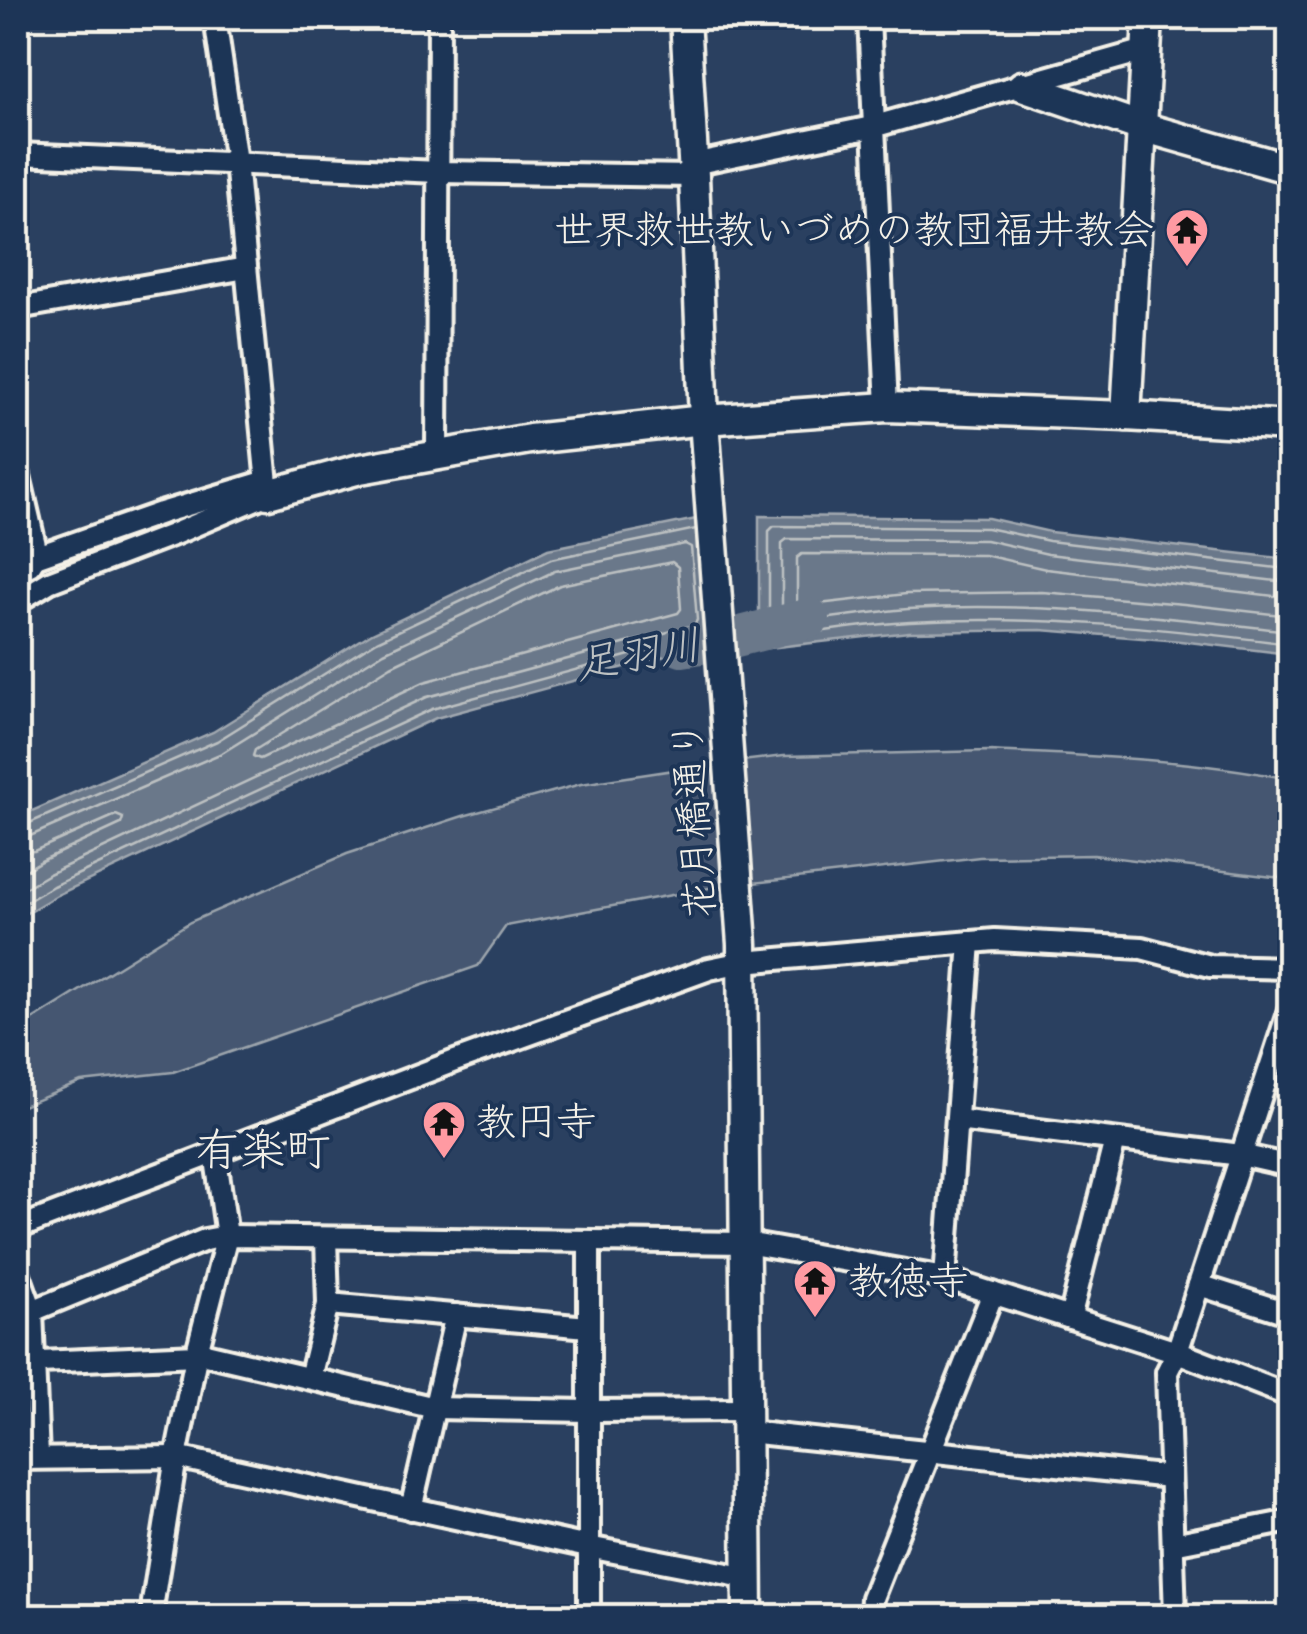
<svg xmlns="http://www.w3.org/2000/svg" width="1307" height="1634" font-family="Caveat,'Klee One',sans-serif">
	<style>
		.green { fill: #445771; stroke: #9ca4ac; stroke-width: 2.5 }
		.water { fill: #6a788a; stroke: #a1a8b0; stroke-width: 2.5 }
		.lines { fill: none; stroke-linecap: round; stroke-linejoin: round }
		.shore { stroke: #bdc1c2; stroke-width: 2.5 }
		.river { stroke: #6a788a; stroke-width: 40 }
		.street-casing { stroke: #f4f1e8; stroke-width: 28 }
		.secondary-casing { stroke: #f4f1e8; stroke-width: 35 }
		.street { stroke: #1d3557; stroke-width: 20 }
		.secondary { stroke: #1d3557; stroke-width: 28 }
		.labels { text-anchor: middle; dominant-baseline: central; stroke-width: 8; stroke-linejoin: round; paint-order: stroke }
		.poi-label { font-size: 40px; fill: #f4f1e8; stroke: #1d3557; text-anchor: start }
		.street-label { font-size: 40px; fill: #f4f1e8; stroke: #1d3557 }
		.water-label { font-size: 42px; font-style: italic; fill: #bdc1c2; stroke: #1d3557 }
		.quarter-label { font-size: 45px; fill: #f4f1e8; stroke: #1d3557 }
	</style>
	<rect width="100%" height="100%" fill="#2a4060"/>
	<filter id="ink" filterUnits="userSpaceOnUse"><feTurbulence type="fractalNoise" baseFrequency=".01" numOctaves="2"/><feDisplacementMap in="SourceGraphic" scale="20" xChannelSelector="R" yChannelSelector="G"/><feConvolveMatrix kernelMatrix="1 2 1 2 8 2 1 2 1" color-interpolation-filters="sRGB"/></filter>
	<g filter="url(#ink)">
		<path class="green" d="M 989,751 C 1089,756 1191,759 1289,779 L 1289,879 L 1094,855 L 980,857 L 709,888 L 506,926 L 478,966 L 173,1072 L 81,1082 L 18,1108 L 18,1029 L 190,922 L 347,854 L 463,816 L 581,784 L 700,766 L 784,756 Z"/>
		<g class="water">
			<path d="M 711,516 L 721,641 L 436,718 L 57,895 L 18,918 L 18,817 L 213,732 L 372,633 L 548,549 Z"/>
			<path d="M 759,516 L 988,518 L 1050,532 L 1279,558 L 1289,556 L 1289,654 L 1180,641 L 1041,630 L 909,632 L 759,649 Z"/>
		</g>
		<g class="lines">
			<g class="shore">
				<path d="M 672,562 L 678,567 L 681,609 L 678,613 L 424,682 L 260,759 L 253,756 L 255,750 L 391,666 L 560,585 Z"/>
				<path d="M 1290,566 L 1277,568 L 1049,541 L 987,528 L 774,526 L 769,531 L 769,632 L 773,637 C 819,633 864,624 910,622 C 1037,615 1164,628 1290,644"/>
				<path d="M 1290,579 L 1276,581 L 1048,554 L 986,540 L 787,539 L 782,543 L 782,619 L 786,623 C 826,620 867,612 908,609 C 1035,601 1163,617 1290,631"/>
				<path d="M 1290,594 L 1274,596 L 1046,569 L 984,555 L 802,554 L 797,558 L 797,602 L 801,606 L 906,594 L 1042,592 L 1184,604 L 1290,616"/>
				<path d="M 18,825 L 25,825 L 217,741 L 377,641 L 551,559 L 696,529"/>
				<path d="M 18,838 L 30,836 L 222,753 L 384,652 L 555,571 L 685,544 L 691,547 L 697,620 L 694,625 L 427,697 L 47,875 L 18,892"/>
				<path d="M 18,853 L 34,851 L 116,815 L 123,818 L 121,824 L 41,861 L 18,875"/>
				<path d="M 18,907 L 53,886 L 432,709 L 703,635"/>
			</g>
			<path class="river" d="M 682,647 L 721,641 L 810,618"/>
			<g class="street-casing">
				<g id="street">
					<path d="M 869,18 L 887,407"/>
					<path d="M 18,154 L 439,172 L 694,176"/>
					<path d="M 693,164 L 872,127 L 1146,50"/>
					<path d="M 18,308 L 246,268"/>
					<path d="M 437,454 L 439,18"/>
					<path d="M 18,471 L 37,554 L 30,565"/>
					<path d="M 18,563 L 161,513 L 267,481"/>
					<path d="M 18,601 L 49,582 L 172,535 L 268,494 L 236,162 L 215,18"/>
					<path d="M 957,1120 L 1241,1155 L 1290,1166"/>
					<path d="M 18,1228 L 455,1061 L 709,969 L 743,962 L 995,940 L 1142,948 L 1210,966 L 1290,968"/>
					<path d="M 18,1272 L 32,1311 L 38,1458"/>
					<path d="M 945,1278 L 970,942"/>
					<path d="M 1199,1285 L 1290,1314"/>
					<path d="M 328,1304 L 588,1327"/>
					<path d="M 32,1311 L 205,1240 L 227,1236 L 746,1243 L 945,1278 L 1177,1352 L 1290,1396"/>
					<path d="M 1070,1318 L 1115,1140"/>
					<path d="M 197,1352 L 435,1408 L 588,1411 L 747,1410"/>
					<path d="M 18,1363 L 197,1355"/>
					<path d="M 310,1378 L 328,1304 L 326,1238"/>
					<path d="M 748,1432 L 1170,1477"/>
					<path d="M 18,1459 L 176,1457 L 588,1547 L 749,1578"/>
					<path d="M 411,1509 L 456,1315"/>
					<path d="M 1173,1544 L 1290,1521"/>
					<path d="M 153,1616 L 153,1602 L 176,1457 L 197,1352 L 227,1236 L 215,1152"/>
					<path d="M 589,1616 L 589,1241"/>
					<path d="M 871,1616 L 872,1598 L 993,1293"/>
					<path d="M 1175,1616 L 1167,1372 L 1177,1352 L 1290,1007"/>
				</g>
			</g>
			<g class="secondary-casing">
				<g id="secondary">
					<path d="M 685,18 L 694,176 L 704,420 L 742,944 L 748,1616"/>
					<path d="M 1022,86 L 1142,127 L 1290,169"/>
					<path d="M 1126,416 L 1148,18"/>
					<path d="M 268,494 L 360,469 L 530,439 L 704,420 L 887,407 L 1126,416 L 1290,426"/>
				</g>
			</g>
			<use href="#street" class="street"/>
			<use href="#secondary" class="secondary"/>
		</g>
	</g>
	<defs>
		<g id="temple-pin" transform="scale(2.25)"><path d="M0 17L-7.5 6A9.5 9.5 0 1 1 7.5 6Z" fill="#ff9aa2" stroke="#1d3557"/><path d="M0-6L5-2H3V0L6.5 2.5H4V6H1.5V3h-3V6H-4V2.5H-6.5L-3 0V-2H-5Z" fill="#111"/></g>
	</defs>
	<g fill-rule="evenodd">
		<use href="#temple-pin" x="1187" y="230"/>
		<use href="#temple-pin" x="444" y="1122"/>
		<use href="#temple-pin" x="815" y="1281"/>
	</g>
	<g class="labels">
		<g class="poi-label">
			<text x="1154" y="230" text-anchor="end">世界救世教いづめの教団福井教会</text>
			<text x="476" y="1122">教円寺</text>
			<text x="848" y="1281">教徳寺</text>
		</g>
		<g class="street-label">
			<text transform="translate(694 819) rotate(-94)">花月橋通り</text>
		</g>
		<g class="water-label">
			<text transform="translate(638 655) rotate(-10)">足羽川</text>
		</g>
		<g class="quarter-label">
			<text x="263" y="1150">有楽町</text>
		</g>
	</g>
	<rect width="1307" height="1634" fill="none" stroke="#1d3557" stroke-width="60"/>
	<rect x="30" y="30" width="1247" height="1574" fill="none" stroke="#f4f1e8" stroke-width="4" filter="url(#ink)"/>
</svg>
